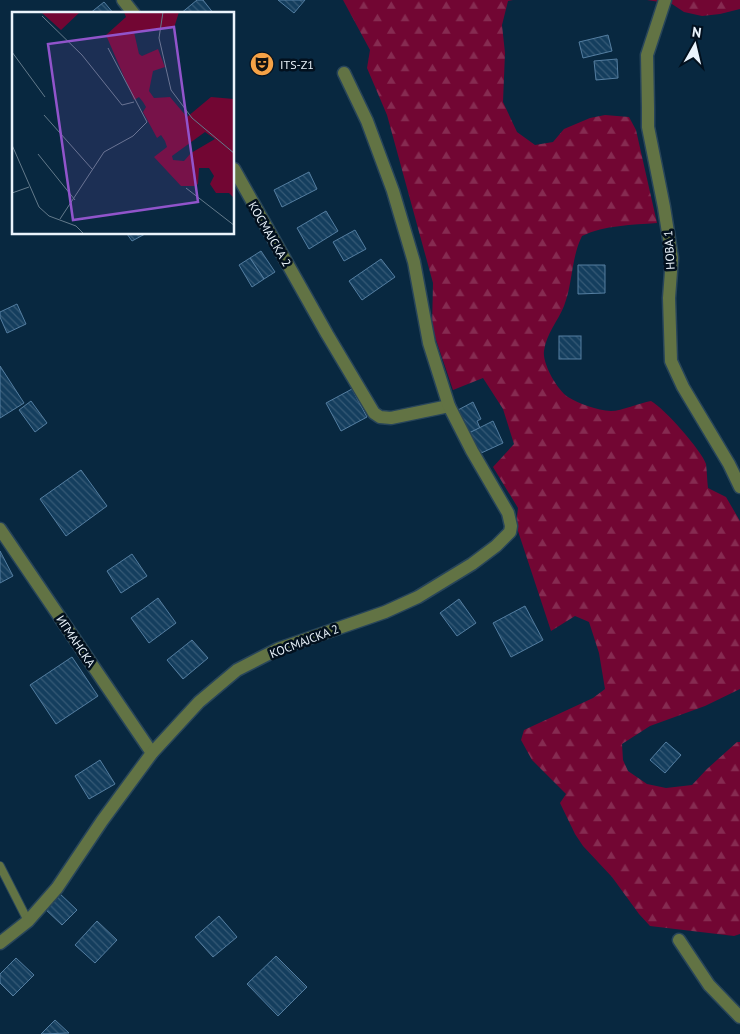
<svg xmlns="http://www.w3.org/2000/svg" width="740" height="1034" font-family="'PT Sans',sans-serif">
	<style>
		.forest { fill: url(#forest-firs) }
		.building { fill: url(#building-back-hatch); stroke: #547ea1 }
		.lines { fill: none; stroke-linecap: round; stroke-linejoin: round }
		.service-casing { stroke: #28455a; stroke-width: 10 }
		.minor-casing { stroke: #28455a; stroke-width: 15 }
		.service { stroke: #627344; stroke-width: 8 }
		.minor { stroke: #627344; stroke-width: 12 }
		.labels { text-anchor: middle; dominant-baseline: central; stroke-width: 5; stroke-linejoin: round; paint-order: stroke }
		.poi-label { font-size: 12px; fill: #ebf4fc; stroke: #02101e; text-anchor: start }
		.street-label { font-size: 12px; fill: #ebf4fc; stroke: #02101e }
		.inset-road { fill: none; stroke: #637a8b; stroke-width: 1 }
		.view { fill: #9154cb; fill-opacity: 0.15; stroke: #9154cb; stroke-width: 2.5 }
		.inset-edge { fill: none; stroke: #ebf4fc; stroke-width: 2.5 }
	</style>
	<defs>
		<pattern id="forest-firs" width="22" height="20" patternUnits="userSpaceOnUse" patternTransform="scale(1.25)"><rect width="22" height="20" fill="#720633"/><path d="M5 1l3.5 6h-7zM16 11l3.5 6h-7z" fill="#862b51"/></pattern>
		<pattern id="building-back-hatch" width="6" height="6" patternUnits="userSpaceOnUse" patternTransform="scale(1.25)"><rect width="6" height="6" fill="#143e5e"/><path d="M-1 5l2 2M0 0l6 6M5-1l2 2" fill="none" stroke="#365a76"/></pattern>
	</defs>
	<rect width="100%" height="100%" fill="#082840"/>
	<g class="forest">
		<path d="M 343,0 L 513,0 L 508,1 L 502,25 L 505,53 L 503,102 L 517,132 L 535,145 L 553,142 L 564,129 L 590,118 L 605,115 L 629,117 L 636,130 L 657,223 C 632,225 605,225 582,236 C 571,258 573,283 564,306 C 558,321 546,334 544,351 C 542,363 557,390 568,397 C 579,404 597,410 611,411 C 622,411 639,403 651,401 C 664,408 702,451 706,464 C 707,472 707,480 708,488 L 726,497 L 740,521 L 740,689 L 705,706 L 650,726 L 622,744 L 623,760 L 628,771 L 647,784 L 666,788 L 692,785 L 707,769 L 737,742 L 740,742 L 740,934 L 734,936 L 650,926 L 639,914 L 612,877 L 583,846 L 575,834 L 560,803 L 566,794 L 532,760 L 521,740 L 524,730 L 593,698 L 605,689 L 599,653 L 589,622 L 575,616 L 551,631 L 516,525 L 518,508 L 493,467 L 514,444 L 503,409 L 483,378 L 453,390 L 432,328 L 433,283 L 387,115 L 367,68 L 370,50 Z"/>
		<path d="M 647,0 L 740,0 L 740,9 L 720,14 L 702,16 L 684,12 L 672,4 Z"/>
	</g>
	<g class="building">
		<path d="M 197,0 L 203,0 L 214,14 L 180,14 Z"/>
		<path d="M 278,0 L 305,0 L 294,13 Z"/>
		<path d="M 104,2 L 114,14 L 89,14 Z"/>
		<path d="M 608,35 L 612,51 L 583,58 L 579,42 Z"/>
		<path d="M 617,59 L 618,78 L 596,80 L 594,61 Z"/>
		<path d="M 309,172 L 317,189 L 282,207 L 274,190 Z"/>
		<path d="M 326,211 L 338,231 L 309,249 L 297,228 Z"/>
		<path d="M 355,230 L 366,249 L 344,261 L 333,242 Z"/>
		<path d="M 127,234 L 145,234 L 132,241 Z"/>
		<path d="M 261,251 L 275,272 L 264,279 L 250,258 Z"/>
		<path d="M 250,258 L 264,279 L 252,287 L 239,265 Z"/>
		<path d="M 381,259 L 395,277 L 362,300 L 349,281 Z"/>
		<path d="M 578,265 L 605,265 L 605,293 L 578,294 Z"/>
		<path d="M 17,304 L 26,324 L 7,333 L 0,317 L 0,312 Z"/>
		<rect x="559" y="336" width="22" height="23"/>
		<path d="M 0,366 L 24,403 L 0,418 Z"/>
		<path d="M 352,389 L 367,417 L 341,431 L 326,403 Z"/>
		<path d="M 31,401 L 47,423 L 35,432 L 19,410 Z"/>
		<path d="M 473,402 L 481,419 L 477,421 L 480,428 L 469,433 L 458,410 Z"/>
		<path d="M 493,421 L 503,443 L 479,454 L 469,433 Z"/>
		<path d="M 81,470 L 107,506 L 66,536 L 40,499 Z"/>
		<path d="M 0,551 L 13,576 L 0,583 Z"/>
		<path d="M 132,554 L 147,576 L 121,593 L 107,571 Z"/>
		<path d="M 158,598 L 176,623 L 149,643 L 131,618 Z"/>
		<path d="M 459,599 L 476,623 L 457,636 L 440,613 Z"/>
		<path d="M 525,606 L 543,640 L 511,657 L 493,623 Z"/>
		<path d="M 192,640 L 208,658 L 183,679 L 167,660 Z"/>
		<path d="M 72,657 L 98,696 L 56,724 L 30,685 Z"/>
		<path d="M 666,742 L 681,755 L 665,773 L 650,760 Z"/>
		<path d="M 100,760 L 115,784 L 89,799 L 75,776 Z"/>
		<path d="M 58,892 L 77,910 L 62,925 L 44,908 Z"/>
		<path d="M 219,916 L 237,937 L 213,957 L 195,937 Z"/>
		<path d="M 97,921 L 117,940 L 95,963 L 75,945 Z"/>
		<path d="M 276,956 L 307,987 L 278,1016 L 247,984 Z"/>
		<path d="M 16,958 L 34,975 L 13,996 L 0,983 L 0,974 Z"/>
		<path d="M 55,1020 L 69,1033 L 41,1034 Z"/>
	</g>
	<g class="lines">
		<g class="service-casing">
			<path id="service" d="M 0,866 L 28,921"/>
		</g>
		<g class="minor-casing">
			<g id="minor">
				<path d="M 123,0 L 134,14"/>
				<path d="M 665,0 L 647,55 L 648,108 L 648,127 L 664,207 L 672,258 L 669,298 L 671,361 L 683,387 L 729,464 L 740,487"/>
				<path d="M 234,169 L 327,334 L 374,413 L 380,417 L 391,418 L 449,406"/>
				<path d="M 0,529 L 152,753"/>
				<path d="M 679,940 L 709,985 L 740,1017"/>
				<path d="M 0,943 L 28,921 L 57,888 L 102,821 L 152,753 L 199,702 L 237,670 L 278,649 L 385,612 L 418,597 L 472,564 L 496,546 L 510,532 L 511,526 L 508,513 L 472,451 L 449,406 L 429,343 L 414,262 L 393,191 L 367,121 L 344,73"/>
			</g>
		</g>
		<use href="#service" class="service"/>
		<use href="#minor" class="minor"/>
	</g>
	<defs>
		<g id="theatre-disc" transform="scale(1.25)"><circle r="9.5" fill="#f6a246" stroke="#02101e"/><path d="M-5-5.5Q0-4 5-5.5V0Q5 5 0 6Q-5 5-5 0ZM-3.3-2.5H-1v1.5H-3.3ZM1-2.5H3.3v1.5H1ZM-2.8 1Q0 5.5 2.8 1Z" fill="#111"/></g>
	</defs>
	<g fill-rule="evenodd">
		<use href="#theatre-disc" x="262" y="64"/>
	</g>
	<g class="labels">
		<g class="poi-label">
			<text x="280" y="64">ITS-Z1</text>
		</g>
		<g class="street-label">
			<text transform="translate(270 234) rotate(60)">КОСМАЈСКА 2</text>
			<text transform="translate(669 250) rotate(-94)">НОВА 1</text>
			<text transform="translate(76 641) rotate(56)">ИГМАНСКА</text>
			<text transform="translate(304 641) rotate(-21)">КОСМАЈСКА 2</text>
		</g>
	</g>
	<g transform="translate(12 12)">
		<rect width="222" height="222" fill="#082840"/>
		<path d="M 29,0 L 68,0 L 49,18 ZM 112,0 L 167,0 L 162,16 L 122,20 L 127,42 L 130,44 L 146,37 L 153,55 L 141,59 L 137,79 L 142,86 L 158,85 L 175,105 L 199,85 L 222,87 L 222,186 L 217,181 L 204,181 L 198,172 L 202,164 L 197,156 L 187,156 L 186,172 L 183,174 L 169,174 L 142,145 L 155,135 L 153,129 L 149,123 L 145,126 L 131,100 L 134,95 L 131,90 L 127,85 L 122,88 L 94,23 L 114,5 ZM 193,120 L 203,127 L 179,141 L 172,149 L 161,148 L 160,144 Z" fill="#720633" fill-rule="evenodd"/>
		<path class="inset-road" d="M 151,0 L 147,26 L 159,78 L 180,106 L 223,142M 30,4 L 70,43 L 110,93 L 122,90M 0,40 L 33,85M 32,103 L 80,157M 0,133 L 27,195 L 37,204 L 64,214 L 72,222M 26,142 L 63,188M 174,176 L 223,214M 0,181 L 17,175M 48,207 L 92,140 L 121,124 L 135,110 L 96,36"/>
		<path class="view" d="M 162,15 L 186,190 L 61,208 L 36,32 Z"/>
		<rect width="222" height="222" class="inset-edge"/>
	</g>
	<g transform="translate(695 45) rotate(8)" stroke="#02101e" stroke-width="4" paint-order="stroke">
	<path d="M0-4L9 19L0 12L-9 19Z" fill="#ebf4fc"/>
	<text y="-8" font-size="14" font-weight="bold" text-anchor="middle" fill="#ebf4fc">N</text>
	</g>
</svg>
